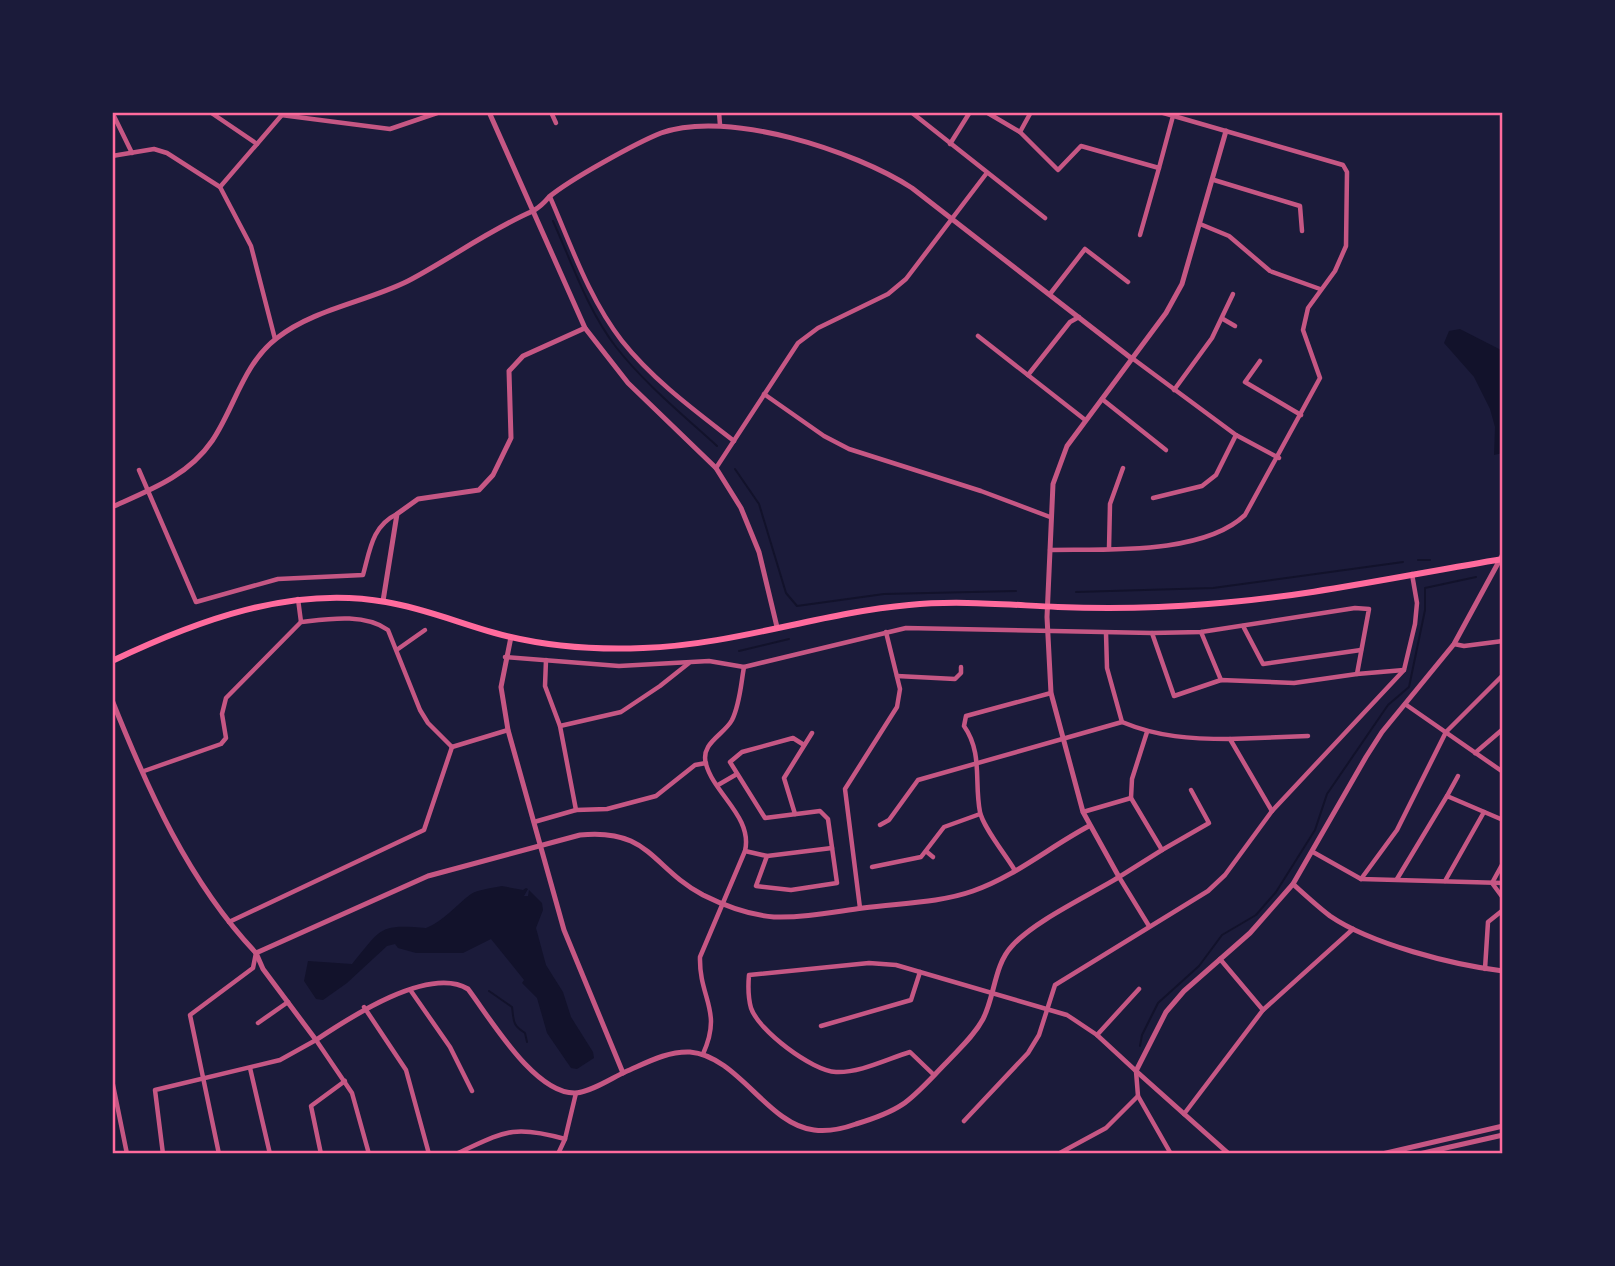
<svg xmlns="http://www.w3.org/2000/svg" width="1615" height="1266" font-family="'Alegreya Sans',sans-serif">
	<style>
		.water { fill: #12122b }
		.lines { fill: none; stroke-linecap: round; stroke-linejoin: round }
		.stream { stroke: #12122b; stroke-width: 2 }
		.minor { stroke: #c65784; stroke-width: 4.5 }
		.tertiary { stroke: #c65784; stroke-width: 5 }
		.secondary { stroke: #ff6b9d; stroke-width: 6 }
		.neatline { fill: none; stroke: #ff6b9d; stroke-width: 2.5 }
	</style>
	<rect width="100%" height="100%" fill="#1b1b3a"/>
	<g class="water">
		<path d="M 1460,329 L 1503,351 L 1503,453 L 1494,455 L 1495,427 L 1490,409 L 1474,377 L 1444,343 L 1449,331 Z"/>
		<path d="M 502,886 L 523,890 L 526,888 L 528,889 L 524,896 L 528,896 L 529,890 L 542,903 L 543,910 L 536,928 L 546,965 L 563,992 L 571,1017 L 593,1052 L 594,1058 L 577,1069 L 571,1068 L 547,1033 L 537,998 L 522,983 L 524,980 L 491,939 L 463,953 L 416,953 L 398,948 L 395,944 L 387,946 L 347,983 L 323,1000 L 316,999 L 304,981 L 308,961 L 352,964 C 382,928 378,924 426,928 C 444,921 456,905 471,894 C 477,890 492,888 502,886 Z"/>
	</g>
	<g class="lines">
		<g class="stream">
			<path d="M 553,221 C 572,263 588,311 616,347 C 645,384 683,415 717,446"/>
			<path d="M 735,469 L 759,504 L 786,593 L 797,606 L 884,594 L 1016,591"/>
			<path d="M 1418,560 L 1430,560"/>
			<path d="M 1076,592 L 1213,588 L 1403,562"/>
			<path d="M 739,651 L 789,639"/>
			<path d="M 489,991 L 512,1007 C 514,1021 512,1025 525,1033 L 527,1042"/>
			<path d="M 1140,1046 L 1142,1035 L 1158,1003 L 1199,966 L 1222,935 L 1256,915 L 1276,892 L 1315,830 L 1327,794 L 1388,705 L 1409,687 L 1425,610 L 1425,588 L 1476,577"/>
		</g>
		<g class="minor">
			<path d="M 112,112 L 132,153"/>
			<path d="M 210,112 L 257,144"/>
			<path d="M 551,112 L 556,123"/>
			<path d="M 719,112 L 720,125"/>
			<path d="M 911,112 L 1045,218"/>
			<path d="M 986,112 L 1020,132"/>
			<path d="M 1031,112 L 1020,132 L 1058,170 L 1081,146 L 1159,168 L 1173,116"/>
			<path d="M 281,115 L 390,129 L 440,112"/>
			<path d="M 950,144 L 970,112"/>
			<path d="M 112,156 L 154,149 L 167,153 L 220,187 L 251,246 L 275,339"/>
			<path d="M 1214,180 L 1300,206 L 1302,231"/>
			<path d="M 220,187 L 281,116"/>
			<path d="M 550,197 C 571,245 589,299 622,341 C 653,380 694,410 734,441"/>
			<path d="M 1200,224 L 1229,236 L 1270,271 L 1320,289"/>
			<path d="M 1140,235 L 1159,168"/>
			<path d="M 1050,294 L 1085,249 L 1128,282"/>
			<path d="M 1223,319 L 1235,326"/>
			<path d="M 978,336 L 1084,419"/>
			<path d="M 1132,358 L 1236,435 L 1279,458"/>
			<path d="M 1260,361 L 1245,382 L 1301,415"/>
			<path d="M 1028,375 L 1070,322 L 1079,317"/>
			<path d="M 1174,390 L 1212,338 L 1233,294"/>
			<path d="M 764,394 L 824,436 L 849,449 L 981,491 L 1050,517"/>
			<path d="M 1102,399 L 1166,450"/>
			<path d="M 716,468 L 798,343 L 818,328 L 888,294 L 906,279 L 986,174"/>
			<path d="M 139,470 L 196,602 L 278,579 L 363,575 C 370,550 372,526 397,514"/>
			<path d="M 1153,498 L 1202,486 L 1216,475 L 1236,435"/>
			<path d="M 1109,549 L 1110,504 L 1123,468"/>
			<path d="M 1050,550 C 1106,549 1203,555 1245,515 L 1320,378 L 1303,330 L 1308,308 L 1335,271 L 1346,246 L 1347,172 L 1343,165 L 1160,112"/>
			<path d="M 298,599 L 301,622"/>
			<path d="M 1355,608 L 1369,609 L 1357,674 L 1294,683 L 1221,680 L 1174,696 L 1152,633 L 1201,632 Z"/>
			<path d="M 1243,626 L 1263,664 L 1361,650"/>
			<path d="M 1201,632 L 1221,680"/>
			<path d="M 1106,633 L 1107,668 L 1122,722"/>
			<path d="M 1454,644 L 1464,646 L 1503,641"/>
			<path d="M 398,649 L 425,630"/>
			<path d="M 505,657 L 619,666 L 709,661 L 744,667 L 906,628 L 1152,633"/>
			<path d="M 546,660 L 545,686 L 560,726 L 576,810"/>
			<path d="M 1357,674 L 1404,670"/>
			<path d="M 897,676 L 955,679 L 961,673 L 961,667"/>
			<path d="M 1405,704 L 1503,772"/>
			<path d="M 560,726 L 621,712 L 660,686 L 689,663"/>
			<path d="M 1147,732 L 1132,779 L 1131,798 L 1162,850 L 1119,877 L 1149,926"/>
			<path d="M 1230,739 L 1308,736"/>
			<path d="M 452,747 L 508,730"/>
			<path d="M 1475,753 L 1503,729"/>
			<path d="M 144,771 L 221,744 L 226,738 L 222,714 L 226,698 L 301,622 C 328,619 364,613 388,630 L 420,710 L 428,723 L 452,747"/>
			<path d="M 718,785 L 737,774"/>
			<path d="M 1447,796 L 1458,776"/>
			<path d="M 1083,812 L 1131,798"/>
			<path d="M 795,814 L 784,778 L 812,733"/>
			<path d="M 534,822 L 576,810 L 607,809 L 656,796 L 695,765 L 706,763"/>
			<path d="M 880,825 L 889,820 L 918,780 L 1122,722 C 1158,737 1191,739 1230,739 L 1272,811"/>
			<path d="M 1162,850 L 1209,823 L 1191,790"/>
			<path d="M 745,851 L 767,856 L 832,848"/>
			<path d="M 927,852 L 933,857"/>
			<path d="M 1313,852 L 1361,879 L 1503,883"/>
			<path d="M 767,856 L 756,886 L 791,890 L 837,883 L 828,819 L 820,811 L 765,818 L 730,762 L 742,752 L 793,738 L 804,745"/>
			<path d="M 1503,863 L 1492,883 L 1503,898"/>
			<path d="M 872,867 L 921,857 L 944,827 L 980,814"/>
			<path d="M 1014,869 C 1005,854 983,827 980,812 C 974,782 983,753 964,726 L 966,716 L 1051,693"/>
			<path d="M 1361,879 L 1397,830 L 1446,732 L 1503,675"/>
			<path d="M 1397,879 L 1447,796 L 1503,820"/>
			<path d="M 1445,881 L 1484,812"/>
			<path d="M 860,908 L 845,789 L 897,707 L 900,689 L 886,632"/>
			<path d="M 229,922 L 424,830 L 452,747"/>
			<path d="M 1220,959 L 1263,1010"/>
			<path d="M 1485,969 L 1488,922 L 1503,910"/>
			<path d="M 411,991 L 450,1047 L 472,1091"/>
			<path d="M 364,1007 L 406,1070 L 429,1154"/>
			<path d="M 258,1023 L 288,1002"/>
			<path d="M 821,1026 L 911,1000 L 920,972"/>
			<path d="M 1097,1035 L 1139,989"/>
			<path d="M 703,1054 C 723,1010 699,999 700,957 L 745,851 C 753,817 714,794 706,764 C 700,743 724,735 732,720 C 740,704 741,683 744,667"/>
			<path d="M 250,1068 L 270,1154"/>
			<path d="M 934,1075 L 910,1052 C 887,1059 860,1073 836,1072 C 812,1071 758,1030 751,1008 C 748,997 748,986 749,975 L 869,963 L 896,965 L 1067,1015 L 1097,1035 L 1136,1071 L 1138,1096 L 1171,1154"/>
			<path d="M 112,1080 L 127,1154"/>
			<path d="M 1184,1114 L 1263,1010 L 1353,929"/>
			<path d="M 964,1121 L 1028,1053 L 1039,1035 L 1055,985 L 1208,891 L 1225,875 L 1272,811 L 1404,670 L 1415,624 L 1417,603 L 1412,574"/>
			<path d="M 163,1154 L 155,1090 L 280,1060 L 316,1040 L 352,1093 L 369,1154"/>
			<path d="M 219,1154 L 190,1015 L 253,968 L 256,953"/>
			<path d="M 321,1154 L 311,1106 L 345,1081"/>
			<path d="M 456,1154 C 504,1132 512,1124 565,1139"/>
			<path d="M 558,1154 L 565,1139 L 576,1093"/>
			<path d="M 1058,1154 L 1106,1128 L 1138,1096"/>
		</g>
		<g class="tertiary">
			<path d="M 489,112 L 585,328 L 628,383 L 716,468 L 741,508 L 759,552 L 777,627"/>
			<path d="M 112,507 C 150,490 188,476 212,441 C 235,407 243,364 277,338 C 314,309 366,302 408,281 C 450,259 489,230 533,211 C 540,207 544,203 549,197 C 569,180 636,143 661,133 C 728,109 855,151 912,188 L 1131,358"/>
			<path d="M 383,601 L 397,514 L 418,499 L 479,490 L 493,475 L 511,438 L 509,371 L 523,356 L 585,328"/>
			<path d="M 511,637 L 501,687 L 508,730 L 564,930 L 623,1073"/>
			<path d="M 112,700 C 148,790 188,881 256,953 L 263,969 L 316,1040 C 349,1018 429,965 468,989 C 490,1018 535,1095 576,1093 C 591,1092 612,1078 625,1072 C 646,1063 667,1051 690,1052 C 738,1056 768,1125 814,1130 C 829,1132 842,1129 856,1124 C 906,1109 910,1100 946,1063 C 959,1049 974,1036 983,1019 C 995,996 994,965 1012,946 C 1034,921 1090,895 1119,877 L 1083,812 L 1051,693 L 1047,617 L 1053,484 L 1067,446 L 1166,313 L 1182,284 L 1226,131"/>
			<path d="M 1293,884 C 1305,895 1317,906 1330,916 C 1371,944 1453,965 1503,971"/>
			<path d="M 256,953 L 428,876 L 580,835 C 650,828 652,868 703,895 C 725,906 749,915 774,917 C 804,918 833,912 863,908 C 899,903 939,903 973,891 C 1014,877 1051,846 1089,826"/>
			<path d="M 1229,1154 L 1136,1071 L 1166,1012 L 1184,991 L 1250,933 L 1293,884 L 1366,757 L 1382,732 L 1454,644 L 1503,554"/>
			<path d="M 1382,1154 L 1503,1126"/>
			<path d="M 1419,1154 L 1503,1135"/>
		</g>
		<path class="secondary" d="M 112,661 C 196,621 291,585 386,602 C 423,608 459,623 495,633 C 542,646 594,650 643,648 C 734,645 819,613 909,605 C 958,600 1010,605 1058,607 C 1108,609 1159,608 1208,604 C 1307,597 1405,575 1503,559"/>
	</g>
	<rect width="1615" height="1266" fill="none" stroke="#1b1b3a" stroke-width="228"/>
	<rect x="114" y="114" width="1387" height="1038" class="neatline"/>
</svg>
